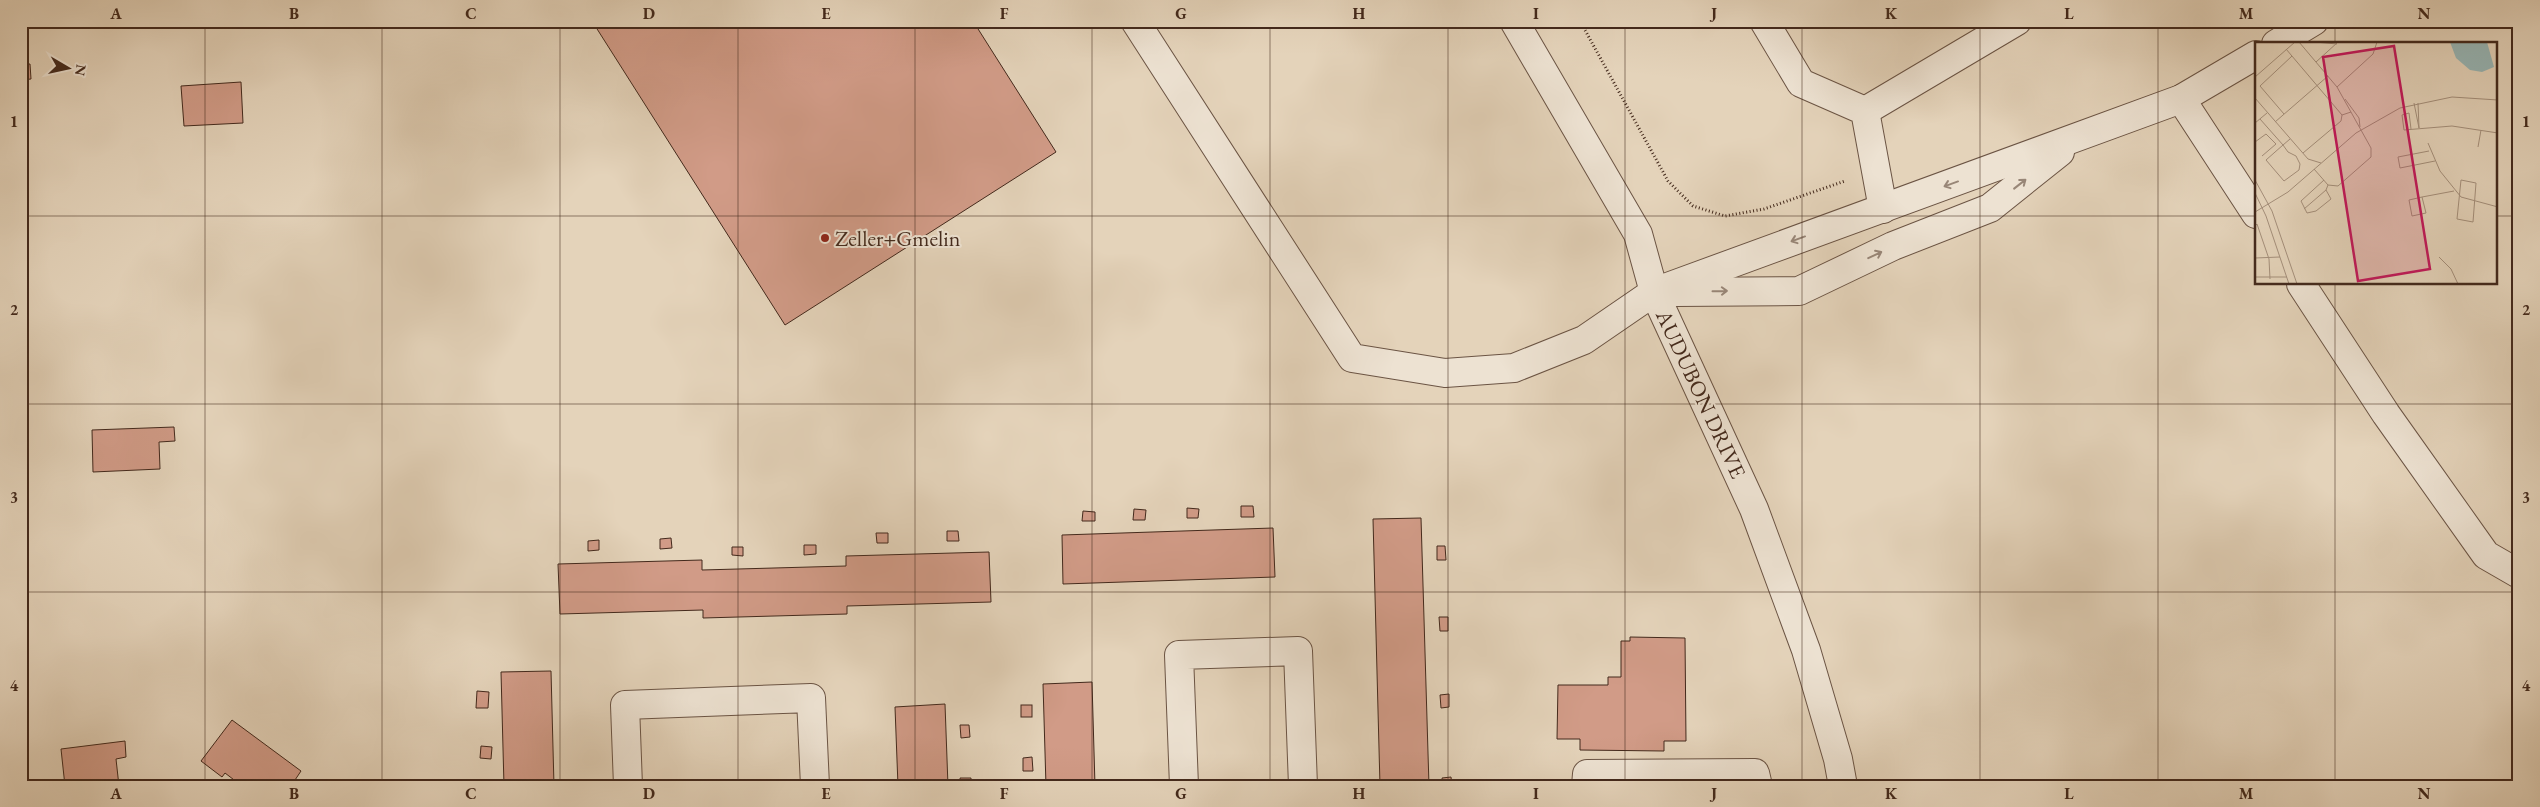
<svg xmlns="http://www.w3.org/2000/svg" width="2540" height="807" font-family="'EB Garamond',serif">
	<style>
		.building { fill: #d19b87; stroke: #43291c }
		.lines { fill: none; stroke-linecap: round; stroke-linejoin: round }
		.minor-casing { stroke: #6b5444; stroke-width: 30 }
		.path { stroke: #43291c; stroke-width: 3; stroke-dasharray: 1 2.5; stroke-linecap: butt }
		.minor { stroke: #ede2d2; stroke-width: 28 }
		.oneway { stroke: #988677 }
		.grid { fill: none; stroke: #43291c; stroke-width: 1; stroke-opacity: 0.55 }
		.poi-dot { fill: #8f2418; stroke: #ede2d2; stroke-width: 2 }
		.labels { text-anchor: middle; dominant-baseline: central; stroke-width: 4; stroke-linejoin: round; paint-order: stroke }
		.poi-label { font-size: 22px; fill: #43291c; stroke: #ede2d2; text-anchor: start }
		.street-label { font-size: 22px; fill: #43291c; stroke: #ede2d2 }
		.inset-road { fill: none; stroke: #a48f7b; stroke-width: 1 }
		.view { fill: #c2185b; fill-opacity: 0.15; stroke: #c2185b; stroke-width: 2.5 }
		.inset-edge { fill: none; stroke: #43291c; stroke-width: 2.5 }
		.neatline { fill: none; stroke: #43291c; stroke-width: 2 }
		.grid-label { font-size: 16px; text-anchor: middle; font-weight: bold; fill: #43291c }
	</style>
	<rect width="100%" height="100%" fill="#e4d3ba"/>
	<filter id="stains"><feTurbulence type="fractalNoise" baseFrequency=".004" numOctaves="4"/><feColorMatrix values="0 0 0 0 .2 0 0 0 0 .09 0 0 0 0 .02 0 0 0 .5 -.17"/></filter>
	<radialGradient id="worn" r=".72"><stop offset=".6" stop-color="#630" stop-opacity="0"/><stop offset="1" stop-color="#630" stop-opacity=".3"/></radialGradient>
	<g class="building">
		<path d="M 21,21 L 25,21 L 27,64 L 30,64 L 31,79 L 21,80 Z"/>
		<path d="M 592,21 L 973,21 L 1056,152 L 785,325 Z"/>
		<path d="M 241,82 L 243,123 L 184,126 L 181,86 Z"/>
		<path d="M 174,427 L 175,441 L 159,442 L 160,469 L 93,472 L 92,430 Z"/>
		<path d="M 1241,506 L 1253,506 L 1254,517 L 1241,517 Z"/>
		<path d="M 1187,508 L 1199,509 L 1198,518 L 1187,518 Z"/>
		<path d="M 1134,509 L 1146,510 L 1145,520 L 1133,520 Z"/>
		<path d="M 1083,511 L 1095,512 L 1095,521 L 1082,521 Z"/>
		<path d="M 1421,518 L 1429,786 L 1380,786 L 1373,519 Z"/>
		<path d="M 1273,528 L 1275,577 L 1063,584 L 1062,535 Z"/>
		<path d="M 947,531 L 958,531 L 959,541 L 947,541 Z"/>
		<path d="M 876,533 L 888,533 L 888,543 L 877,543 Z"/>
		<path d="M 671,538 L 672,548 L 660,549 L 660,539 Z"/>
		<path d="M 599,540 L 599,550 L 588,551 L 588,541 Z"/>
		<path d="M 804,545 L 816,545 L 816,554 L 804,555 Z"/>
		<path d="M 1437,546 L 1445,546 L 1446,560 L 1437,560 Z"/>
		<path d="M 732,547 L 743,547 L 743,556 L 732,555 Z"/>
		<path d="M 989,552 L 991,602 L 847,606 L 847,614 L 703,618 L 703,610 L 560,614 L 558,564 L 702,560 L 702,570 L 846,566 L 846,556 Z"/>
		<path d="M 1439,617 L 1448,617 L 1448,631 L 1440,631 Z"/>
		<path d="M 1630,637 L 1685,638 L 1686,741 L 1664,741 L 1664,751 L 1580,750 L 1580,739 L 1557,739 L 1558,685 L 1608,685 L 1608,677 L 1621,677 L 1621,641 L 1630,641 Z"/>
		<path d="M 551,671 L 554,786 L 504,786 L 501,672 Z"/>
		<path d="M 1092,682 L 1095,786 L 1046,786 L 1043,684 Z"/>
		<path d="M 477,691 L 489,692 L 488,708 L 476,708 Z"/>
		<path d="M 1449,694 L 1449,707 L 1441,708 L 1440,695 Z"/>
		<path d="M 945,704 L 948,786 L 898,786 L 895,707 Z"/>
		<rect x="1021" y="705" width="11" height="12"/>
		<path d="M 232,720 L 301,771 L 291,786 L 242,786 L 225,773 L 222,777 L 201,761 Z"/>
		<path d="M 960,725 L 969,725 L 970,737 L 961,738 Z"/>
		<path d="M 125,741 L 126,757 L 116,759 L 119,786 L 65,786 L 61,749 Z"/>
		<path d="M 481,746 L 492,747 L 491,759 L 480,758 Z"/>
		<path d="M 1032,757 L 1033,771 L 1023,771 L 1023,758 Z"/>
		<path d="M 1451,777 L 1452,786 L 1443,786 L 1442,778 Z"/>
		<path d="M 960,778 L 971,778 L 971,786 L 961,786 Z"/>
	</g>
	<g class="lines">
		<g class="minor-casing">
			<g id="minor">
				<path d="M 1135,21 L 1352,358 L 1445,373 L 1514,368 L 1584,340 L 1654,292 L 2181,99 L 2256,55"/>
				<path d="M 1514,21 L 1638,234 L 1654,292 L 1754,509 L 1806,650 L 1838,759 L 1843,786"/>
				<path d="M 1764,21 L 1801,83 L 1865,111 L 1883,209"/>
				<path d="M 2276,44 L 2314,21"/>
				<path d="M 2181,99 L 2256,214"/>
				<path d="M 1865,111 L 2017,21"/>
				<path d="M 2301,284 L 2386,414 L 2486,555 L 2519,574"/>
				<path d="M 1675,292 L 1799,291 L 1893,246 L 1990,208 L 2060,152"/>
				<path d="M 628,786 L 625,705 L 811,698 L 815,786"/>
				<path d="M 1184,786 L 1179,655 L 1298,651 L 1303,786"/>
				<path d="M 1586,786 L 1587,774 L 1755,773 L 1758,786"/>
			</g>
		</g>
		<path class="path" d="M 1580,21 L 1668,181 L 1693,206 L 1725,216 L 1764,209 L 1845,181"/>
		<use href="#minor" class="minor"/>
	</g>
	<defs><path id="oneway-shaft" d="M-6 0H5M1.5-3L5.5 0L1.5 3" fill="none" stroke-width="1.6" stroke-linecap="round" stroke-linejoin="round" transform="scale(1.25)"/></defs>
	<g class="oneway">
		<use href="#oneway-shaft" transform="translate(1951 184) rotate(160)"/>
		<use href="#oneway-shaft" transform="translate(2020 184) rotate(-38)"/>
		<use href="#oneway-shaft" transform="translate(1798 239) rotate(160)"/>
		<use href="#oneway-shaft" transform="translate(1875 255) rotate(-25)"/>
		<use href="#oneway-shaft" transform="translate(1720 291) rotate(-1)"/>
	</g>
	<path class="grid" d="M 205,21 L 205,786M 382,21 L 382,786M 560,21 L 560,786M 738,21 L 738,786M 915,21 L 915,786M 1092,21 L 1092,786M 1270,21 L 1270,786M 1448,21 L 1448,786M 1625,21 L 1625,786M 1802,21 L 1802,786M 1980,21 L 1980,786M 2158,21 L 2158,786M 2335,21 L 2335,44M 21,216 L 2256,216M 2496,216 L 2519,216M 2335,284 L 2335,786M 21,404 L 2519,404M 21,592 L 2519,592"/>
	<circle class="poi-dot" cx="825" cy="238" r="5"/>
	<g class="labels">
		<g class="poi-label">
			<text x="835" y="238">Zeller+Gmelin</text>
		</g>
		<g class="street-label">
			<text transform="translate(1701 394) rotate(65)">AUDUBON DRIVE</text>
		</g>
	</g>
	<g transform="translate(2255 42)">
		<rect width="242" height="242" fill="#e4d3ba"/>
		<path d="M 195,0 L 232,0 L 239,25 L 227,30 L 215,28 L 201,16 Z" fill="#97b6b6"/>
		<path class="inset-road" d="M 44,0 L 82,45 L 116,106 L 116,115 L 83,144 L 73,143 L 59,127M 60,0 L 82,2M 31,7 L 87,73M 61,20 L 83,0M 0,35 L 40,0M 82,45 L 118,12 L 122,0M 0,56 L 53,117 L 66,121M 90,57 L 104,76 L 105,85M 159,61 L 164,86M 163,61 L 164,86M 29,72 L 5,44 L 37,14M 5,77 L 28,103 L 33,110 L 41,114 L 45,122 L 44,128 L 29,139 L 11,118 L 28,103 L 35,97M 20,80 L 73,34M 0,81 L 12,71M 156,87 L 154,71 L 147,73 L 149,88 L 197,84 L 243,91M 0,100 L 11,92 L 21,102 L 7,114M 173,101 L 185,129 L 206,155 L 243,165M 223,105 L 226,88M 174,109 L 143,115 L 145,126 L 180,119M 48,111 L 86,79 L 87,73 L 96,70M 0,138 L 17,169 L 42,242M 69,138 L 46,159 L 52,171 L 61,169 L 76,157 L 71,148 L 73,143M 206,138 L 221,141 L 218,180 L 202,177 ZM 0,151 L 11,174 L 34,242M 167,155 L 171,171 L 157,174 L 154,158 L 167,155 L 199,149M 49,167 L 71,148M 0,170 L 33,150 L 101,91 L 145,66 L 197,55 L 243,58M 0,184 L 2,182 L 14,217 L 15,237M 184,215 L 196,227 L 203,242M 0,216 L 25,215M 0,235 L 32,235"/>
		<path class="view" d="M 139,4 L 175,227 L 103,239 L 68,15 Z"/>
		<rect width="242" height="242" class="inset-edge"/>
	</g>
	<rect width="2540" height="807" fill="none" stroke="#e4d3ba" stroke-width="55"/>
	<g transform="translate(68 68) rotate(99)" stroke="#ede2d2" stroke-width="4" paint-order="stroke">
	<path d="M0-4L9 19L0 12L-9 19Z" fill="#43291c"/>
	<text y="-8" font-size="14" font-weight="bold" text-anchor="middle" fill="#43291c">N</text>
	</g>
	<rect x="28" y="28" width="2484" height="752" class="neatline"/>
	<g class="grid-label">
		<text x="116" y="19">A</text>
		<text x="294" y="19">B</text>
		<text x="471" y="19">C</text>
		<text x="649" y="19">D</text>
		<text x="826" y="19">E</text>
		<text x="1004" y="19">F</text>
		<text x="1181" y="19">G</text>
		<text x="1359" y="19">H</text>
		<text x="1536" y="19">I</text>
		<text x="1714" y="19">J</text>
		<text x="1891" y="19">K</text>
		<text x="2069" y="19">L</text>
		<text x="2246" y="19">M</text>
		<text x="2424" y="19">N</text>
		<text x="14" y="127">1</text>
		<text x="2526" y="127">1</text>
		<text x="14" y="315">2</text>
		<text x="2526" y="315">2</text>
		<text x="14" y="503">3</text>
		<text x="2526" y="503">3</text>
		<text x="14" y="691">4</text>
		<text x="2526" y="691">4</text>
		<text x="116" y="799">A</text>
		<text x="294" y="799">B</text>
		<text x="471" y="799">C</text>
		<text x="649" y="799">D</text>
		<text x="826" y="799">E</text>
		<text x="1004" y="799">F</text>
		<text x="1181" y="799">G</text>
		<text x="1359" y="799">H</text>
		<text x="1536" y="799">I</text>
		<text x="1714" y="799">J</text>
		<text x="1891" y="799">K</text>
		<text x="2069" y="799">L</text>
		<text x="2246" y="799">M</text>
		<text x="2424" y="799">N</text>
	</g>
	<rect width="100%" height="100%" filter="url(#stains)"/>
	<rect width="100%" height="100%" fill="url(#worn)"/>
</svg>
